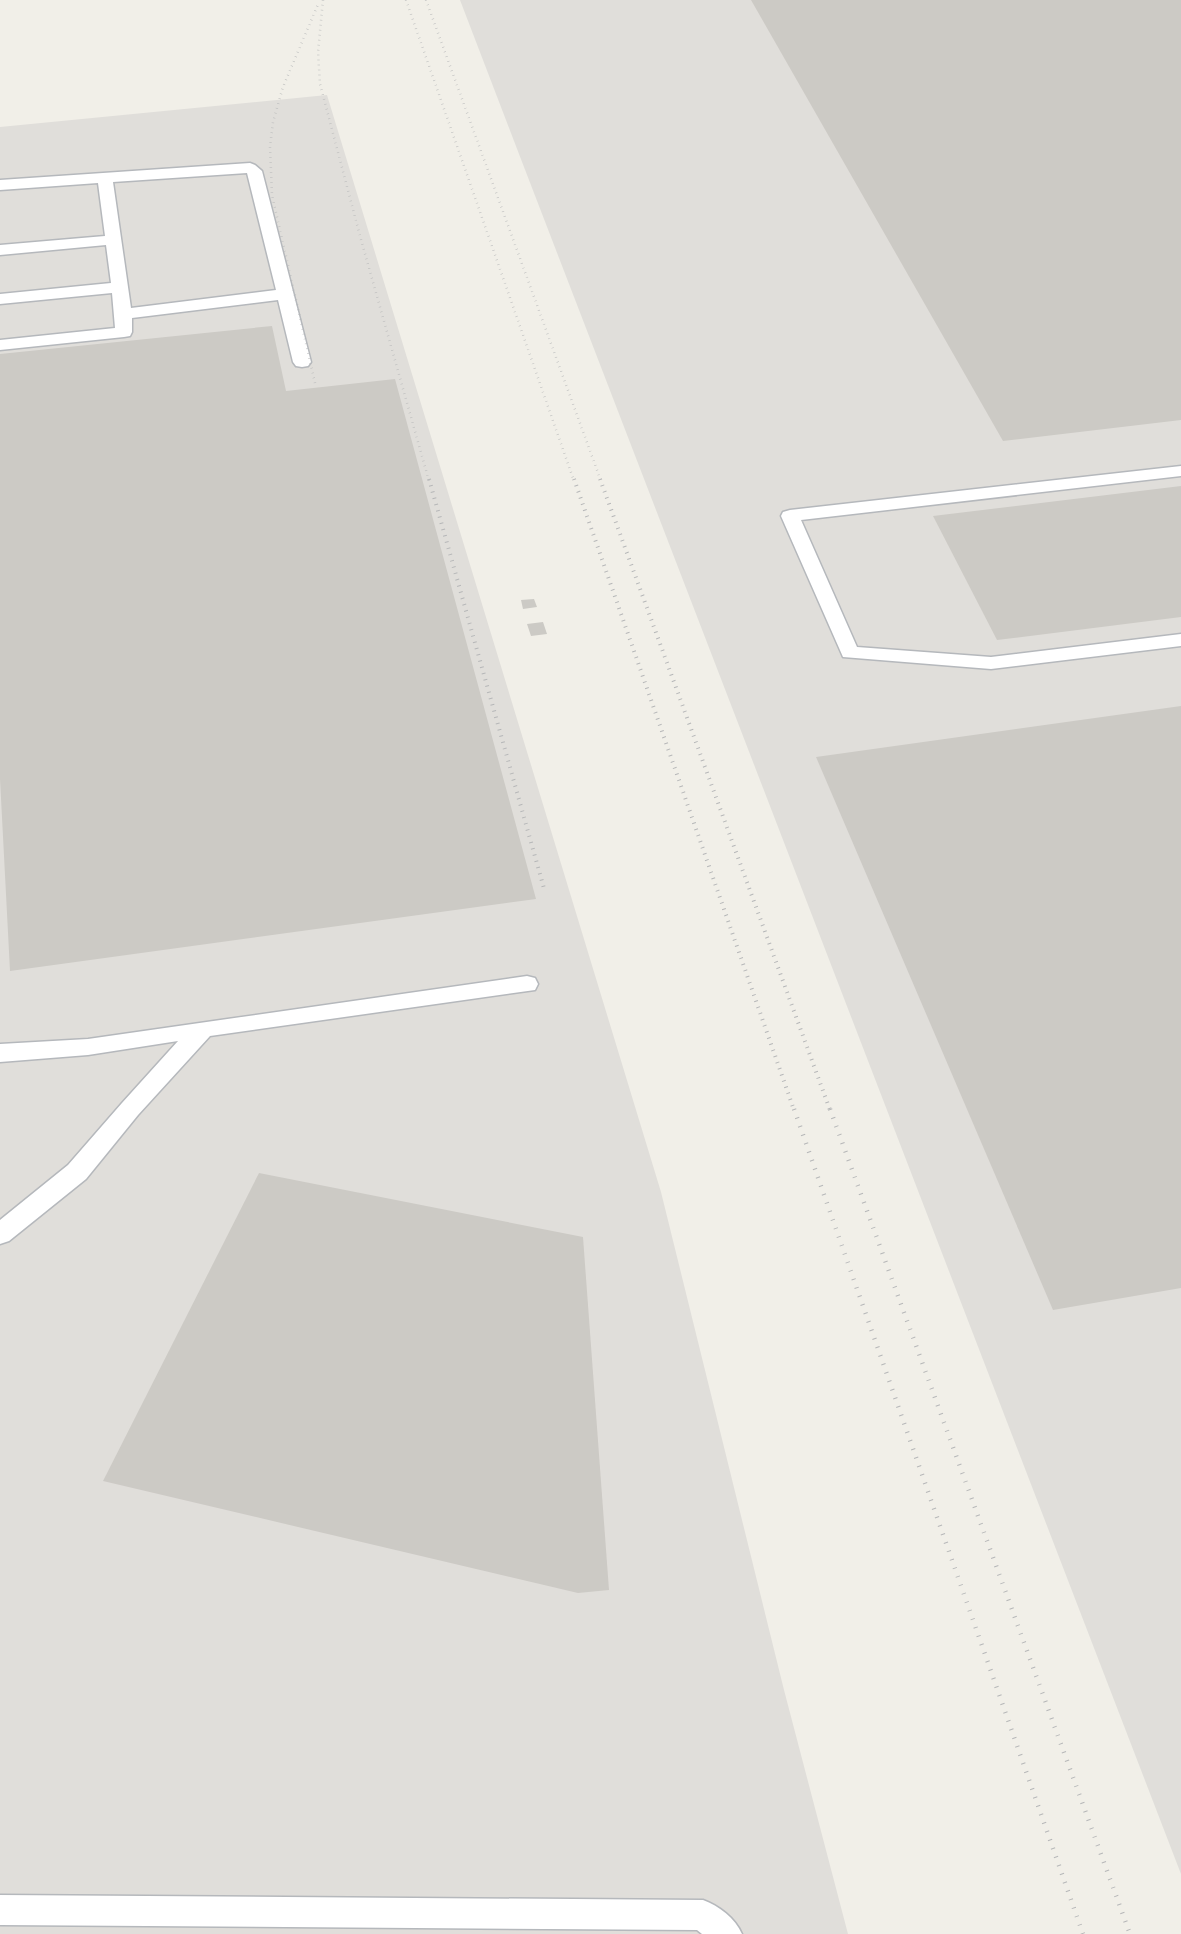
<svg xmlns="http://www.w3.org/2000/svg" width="1181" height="1934" font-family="'Roboto Condensed',sans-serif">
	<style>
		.industrial { fill: #e0deda }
		.building { fill: #cccac5 }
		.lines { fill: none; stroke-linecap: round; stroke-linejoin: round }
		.service-casing { stroke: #b5b8bc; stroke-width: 3 }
		.service { fill: #fff; fill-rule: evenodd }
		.rail-far2 { stroke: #b6b7b8; stroke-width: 2.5; stroke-dasharray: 0.5 4.5; stroke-linecap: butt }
		.rail-far1 { stroke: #b6b7b8; stroke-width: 4; stroke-dasharray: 1 5.5; stroke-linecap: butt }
		.rail { stroke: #b6b7b8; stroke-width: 4.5; stroke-dasharray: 1 8; stroke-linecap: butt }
	</style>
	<rect width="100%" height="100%" fill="#f1efe8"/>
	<g class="industrial">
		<path d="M 460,0 L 1181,0 L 1181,1874 L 519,154 Z"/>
		<path d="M 327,95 L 661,1192 L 784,1690 L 848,1934 L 0,1934 L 0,127 Z"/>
	</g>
	<g class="building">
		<path d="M 751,0 L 1181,0 L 1181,420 L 1003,441 Z"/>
		<path d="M 272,326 L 286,391 L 395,379 L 536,899 L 10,971 L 0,779 L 0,354 Z"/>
		<path d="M 1181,486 L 1181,617 L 997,640 L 933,516 Z"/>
		<path d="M 534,599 L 537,607 L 523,609 L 521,600 Z"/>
		<path d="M 543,622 L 547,634 L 531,636 L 527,624 Z"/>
		<path d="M 1181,706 L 1181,1288 L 1053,1310 L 816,757 Z"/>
		<path d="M 259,1173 L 583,1237 L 609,1590 L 578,1593 L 103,1481 Z"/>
	</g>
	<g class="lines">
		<g class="service-casing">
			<g id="service">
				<path d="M 250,163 L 255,165 L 262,171 L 311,362 L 308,366 L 302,367 L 296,366 L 293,362 L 278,300 L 132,318 L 132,332 L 130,336 L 124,337 L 0,350 L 0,340 L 115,328 L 112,293 L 0,304 L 0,294 L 111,283 L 106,245 L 0,255 L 0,245 L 105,236 L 98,183 L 0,190 L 0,180 ZM 247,173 L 276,290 L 131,308 L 113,182 Z"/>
				<path d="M 1181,466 L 1181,476 L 801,520 L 857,647 L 991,657 L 1181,634 L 1181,646 L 991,669 L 843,657 L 781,516 L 783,512 L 790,510 Z"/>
				<path d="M 527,976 L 535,978 L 538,984 L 535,990 L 210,1036 L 138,1115 L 86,1179 L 9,1241 L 0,1244 L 0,1220 L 68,1165 L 122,1103 L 178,1041 L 88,1055 L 0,1062 L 0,1044 L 88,1039 Z"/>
				<path d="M 0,1895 L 703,1900 C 719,1906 735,1918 742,1934 L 702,1934 L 697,1930 L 0,1925 Z"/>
			</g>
		</g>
		<use href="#service" class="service"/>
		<g class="rail-far2">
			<path d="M 323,0 L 318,52 L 320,84 L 360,236 L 429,481"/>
			<path d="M 406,0 L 574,481"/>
			<path d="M 426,0 L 601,481"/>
			<path d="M 315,383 L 272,195 L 270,147 L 273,122 L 283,87 L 319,2"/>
		</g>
		<g class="rail-far1">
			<path d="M 429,479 L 545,892"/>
			<path d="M 574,479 L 794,1110"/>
			<path d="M 600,479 L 830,1110"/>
		</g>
		<g class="rail">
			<path d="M 794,1109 L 1083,1934"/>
			<path d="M 830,1109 L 1130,1934"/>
		</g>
	</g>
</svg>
